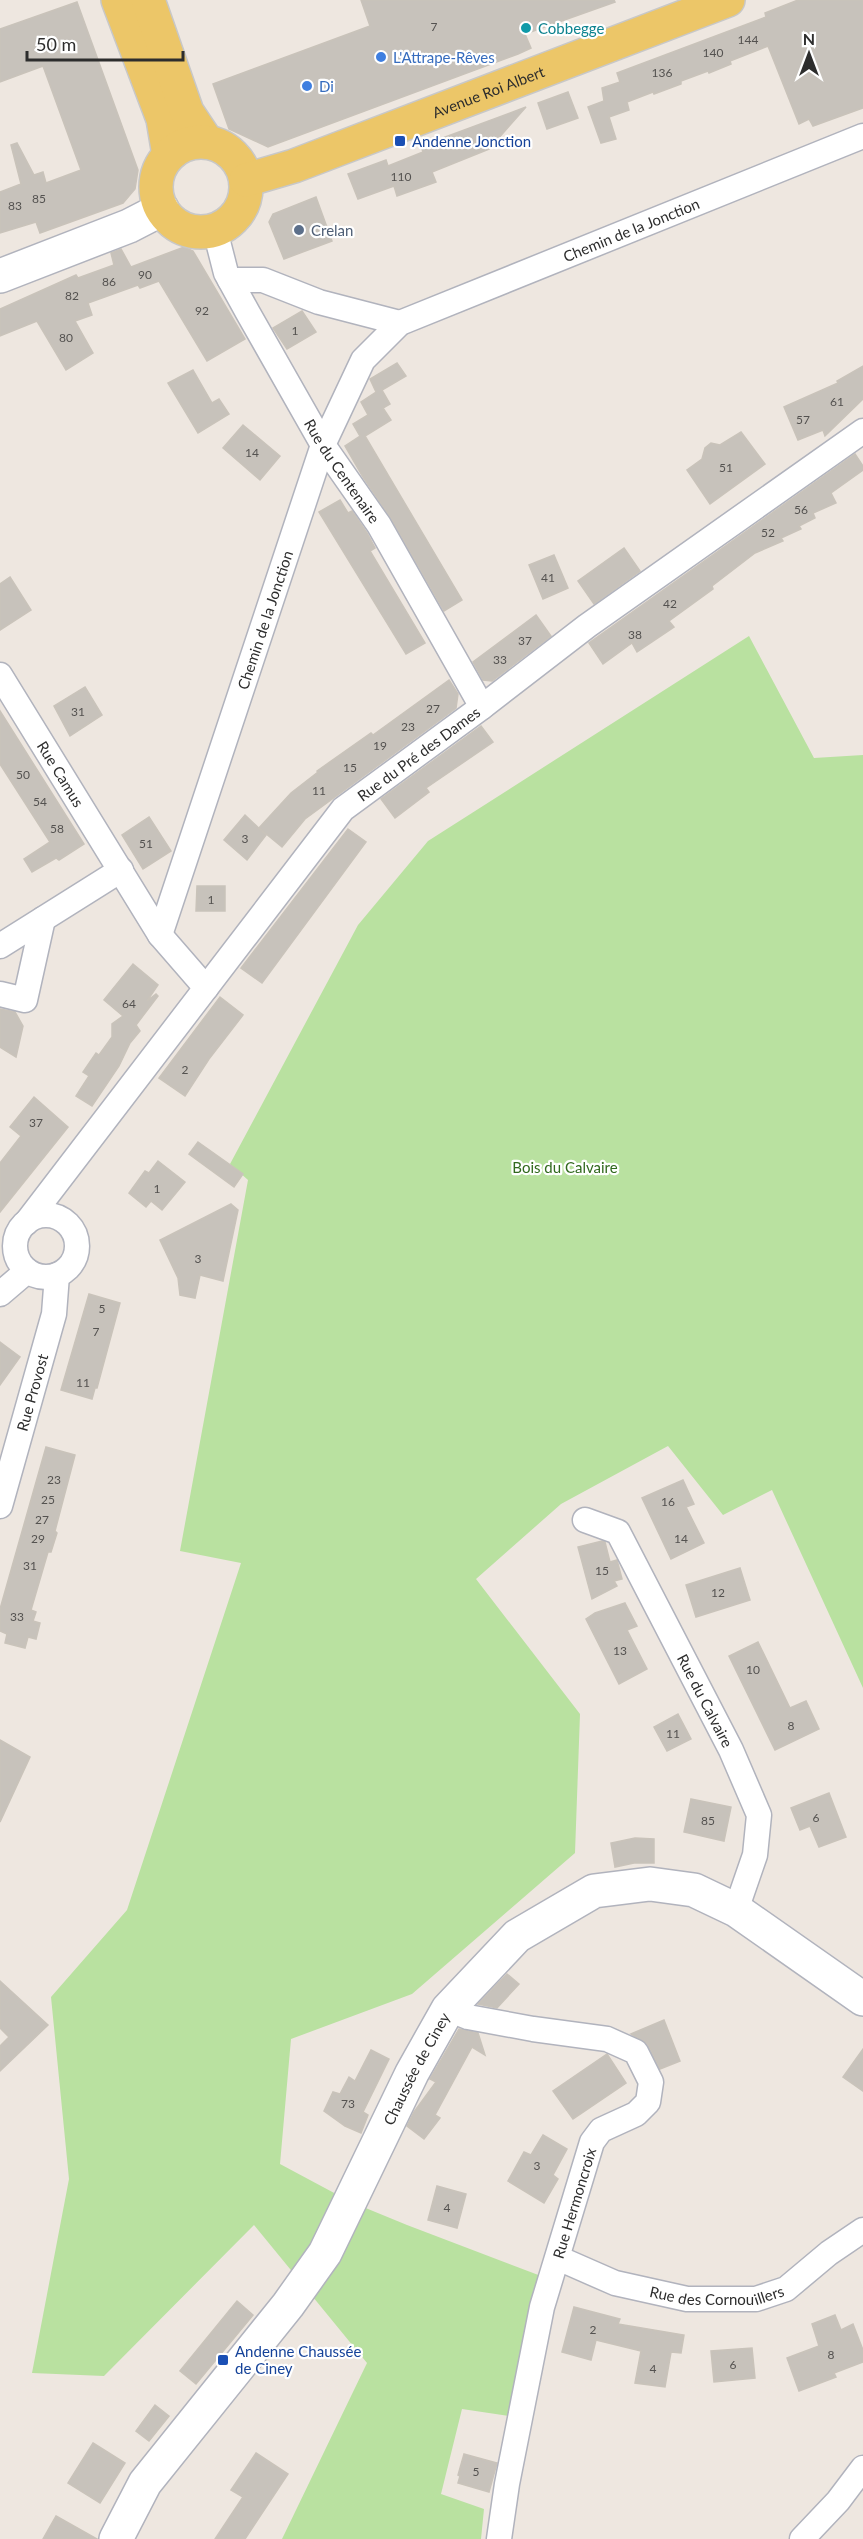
<svg xmlns="http://www.w3.org/2000/svg" width="863" height="2539" font-family="Lato,sans-serif">
	<style>
		.green { fill: #b9e1a0 }
		.building { fill: #c7c2bb; stroke: #c9c3ba; stroke-width: 1.5 }
		.lines { fill: none; stroke-linecap: round; stroke-linejoin: round }
		.street-casing { stroke: #b1b3bd; stroke-width: 27 }
		.secondary-casing { stroke: #b1b3bd; stroke-width: 36 }
		.primary-casing { stroke: #c8c8c8; stroke-width: 36 }
		.street { stroke: #fff; stroke-width: 24 }
		.secondary { stroke: #fff; stroke-width: 33 }
		.primary { stroke: #ecc668; stroke-width: 33 }
		.culture-dot { fill: #0f9aa8; stroke: #fff; stroke-width: 2 }
		.shop-dot { fill: #3f7fe0; stroke: #fff; stroke-width: 2 }
		.transit-dot { fill: #1a4fb4; stroke: #fff; stroke-width: 2 }
		.service-dot { fill: #5c6f8a; stroke: #fff; stroke-width: 2 }
		.labels { text-anchor: middle; dominant-baseline: central; stroke-width: 4.5; stroke-linejoin: round; paint-order: stroke }
		.number-label { font-size: 12px; fill: #545250 }
		.culture-label { font-size: 15px; fill: #0d838f; stroke: #fff; text-anchor: start }
		.shop-label { font-size: 15px; fill: #366cbe; stroke: #fff; text-anchor: start }
		.street-label { font-size: 15px; fill: #2d2d2d; stroke: #fff }
		.transit-label { font-size: 15px; fill: #164399; stroke: #fff; text-anchor: start }
		.service-label { font-size: 15px; fill: #4e5e75; stroke: #fff; text-anchor: start }
		.park-label { font-size: 15px; fill: #31691e; stroke: #fff }
	</style>
	<rect width="100%" height="100%" fill="#eee7e0"/>
	<path class="green" d="M 749,636 L 814,758 L 863,755 L 863,1688 L 772,1490 L 723,1515 L 668,1446 L 561,1504 L 476,1579 L 580,1714 L 575,1853 L 412,1994 L 291,2039 L 280,2164 L 351,2202 L 407,2225 L 541,2276 L 509,2416 L 462,2409 L 441,2494 L 484,2509 L 481,2539 L 282,2539 L 367,2363 L 254,2225 L 104,2376 L 32,2373 L 69,2179 L 51,1997 L 127,1910 L 241,1563 L 180,1551 L 248,1180 L 230,1164 L 358,925 L 428,841 Z"/>
	<g class="building">
		<path d="M 361,0 L 614,0 L 615,2 L 525,34 L 531,48 L 518,54 L 268,147 L 229,129 L 213,84 L 370,26 Z"/>
		<path d="M 798,0 L 863,0 L 863,108 L 813,126 L 809,119 L 799,124 L 768,46 L 730,61 L 731,64 L 709,73 L 708,71 L 681,81 L 681,84 L 654,94 L 653,92 L 627,102 L 629,110 L 609,117 L 616,139 L 601,143 L 588,107 L 604,101 L 602,88 L 620,82 L 617,73 L 766,17 L 765,13 Z"/>
		<path d="M 77,2 L 138,170 L 135,189 L 123,203 L 40,233 L 36,222 L 0,233 L 0,192 L 21,184 L 11,145 L 17,143 L 34,175 L 43,172 L 46,183 L 81,170 L 43,66 L 0,82 L 0,29 Z"/>
		<path d="M 568,92 L 578,118 L 547,129 L 538,103 Z"/>
		<path d="M 526,107 L 489,149 L 432,172 L 436,182 L 397,196 L 394,186 L 358,199 L 348,174 L 386,160 L 388,166 L 423,152 L 421,146 Z"/>
		<path d="M 316,197 L 332,241 L 284,259 L 269,222 L 273,214 Z"/>
		<path d="M 184,247 L 193,251 L 245,339 L 207,361 L 159,281 L 140,288 L 138,285 L 88,303 L 92,315 L 75,321 L 93,353 L 66,370 L 37,321 L 0,336 L 0,309 L 76,275 L 78,278 L 114,265 L 111,253 L 121,249 L 131,267 Z"/>
		<path d="M 302,311 L 316,332 L 287,349 L 273,328 Z"/>
		<path d="M 397,363 L 406,376 L 382,390 L 390,404 L 383,408 L 391,420 L 365,436 L 462,600 L 444,611 L 391,518 L 363,477 L 345,446 L 360,436 L 353,424 L 368,415 L 361,402 L 376,392 L 370,379 Z"/>
		<path d="M 863,366 L 863,399 L 825,436 L 823,430 L 798,440 L 784,407 L 838,383 L 837,381 Z"/>
		<path d="M 193,370 L 212,403 L 219,399 L 229,414 L 198,433 L 168,383 Z"/>
		<path d="M 243,425 L 280,456 L 260,480 L 223,448 Z"/>
		<path d="M 741,432 L 765,464 L 710,504 L 687,470 L 702,459 L 705,448 L 711,443 L 720,445 Z"/>
		<path d="M 855,454 L 863,466 L 863,470 L 831,493 L 836,503 L 813,513 L 815,518 L 799,526 L 801,529 L 781,538 L 783,541 L 755,553 L 712,586 L 713,589 L 669,621 L 674,627 L 637,652 L 632,643 L 603,664 L 589,643 Z"/>
		<path d="M 340,500 L 348,513 L 352,511 L 367,533 L 375,548 L 370,551 L 425,643 L 406,654 L 319,512 Z"/>
		<path d="M 624,548 L 640,571 L 594,604 L 578,581 Z"/>
		<path d="M 554,555 L 568,588 L 543,599 L 529,565 Z"/>
		<path d="M 10,577 L 31,610 L 0,630 L 0,584 Z"/>
		<path d="M 536,615 L 551,636 L 492,681 L 483,680 L 473,662 Z"/>
		<path d="M 449,680 L 458,694 L 456,708 L 305,819 L 282,847 L 259,828 L 291,793 L 318,772 L 317,771 L 371,733 L 373,735 Z"/>
		<path d="M 85,687 L 102,715 L 70,736 L 54,706 Z"/>
		<path d="M 0,711 L 84,844 L 59,860 L 56,858 L 32,872 L 24,859 L 50,842 L 0,764 Z"/>
		<path d="M 481,726 L 493,742 L 426,788 L 429,792 L 395,818 L 381,799 Z"/>
		<path d="M 245,815 L 266,835 L 247,860 L 224,840 Z"/>
		<path d="M 149,817 L 171,851 L 143,869 L 122,835 Z"/>
		<path d="M 348,829 L 366,842 L 262,983 L 241,968 Z"/>
		<path d="M 197,886 L 225,886 L 225,911 L 196,911 Z"/>
		<path d="M 133,964 L 158,985 L 147,1001 L 156,994 L 158,996 L 136,1025 L 140,1031 L 130,1043 L 119,1066 L 92,1106 L 76,1096 L 89,1076 L 83,1072 L 96,1053 L 99,1055 L 112,1037 L 112,1024 L 123,1016 L 104,1000 Z"/>
		<path d="M 220,997 L 243,1015 L 209,1059 L 185,1096 L 159,1078 Z"/>
		<path d="M 0,1009 L 15,1012 L 23,1026 L 16,1057 L 0,1047 Z"/>
		<path d="M 34,1097 L 68,1127 L 0,1212 L 0,1163 L 21,1136 L 10,1127 Z"/>
		<path d="M 198,1142 L 243,1174 L 234,1187 L 189,1154 Z"/>
		<path d="M 158,1161 L 185,1182 L 162,1210 L 151,1201 L 146,1207 L 129,1193 L 145,1171 L 149,1173 Z"/>
		<path d="M 231,1204 L 238,1210 L 223,1281 L 200,1275 L 195,1298 L 180,1295 L 178,1278 L 160,1240 Z"/>
		<path d="M 89,1294 L 120,1303 L 97,1388 L 95,1388 L 92,1399 L 61,1390 Z"/>
		<path d="M 0,1342 L 20,1357 L 0,1385 Z"/>
		<path d="M 46,1447 L 75,1455 L 55,1531 L 57,1533 L 51,1552 L 48,1552 L 31,1610 L 36,1612 L 33,1621 L 40,1623 L 36,1639 L 28,1637 L 25,1648 L 5,1643 L 7,1634 L 0,1631 L 0,1609 Z"/>
		<path d="M 683,1480 L 694,1504 L 686,1507 L 704,1543 L 671,1559 L 642,1498 Z"/>
		<path d="M 602,1541 L 605,1542 L 610,1562 L 617,1560 L 622,1579 L 614,1581 L 617,1586 L 592,1599 L 578,1547 Z"/>
		<path d="M 740,1568 L 750,1600 L 696,1617 L 686,1585 Z"/>
		<path d="M 625,1603 L 637,1626 L 627,1630 L 647,1669 L 619,1684 L 586,1619 L 595,1613 Z"/>
		<path d="M 758,1642 L 790,1708 L 806,1701 L 819,1729 L 775,1750 L 729,1656 Z"/>
		<path d="M 678,1714 L 691,1739 L 667,1751 L 654,1727 Z"/>
		<path d="M 0,1740 L 30,1757 L 0,1822 Z"/>
		<path d="M 829,1793 L 846,1837 L 819,1847 L 810,1826 L 800,1830 L 791,1808 Z"/>
		<path d="M 691,1799 L 731,1807 L 724,1841 L 684,1832 Z"/>
		<path d="M 635,1838 L 654,1839 L 654,1863 L 634,1863 L 615,1867 L 611,1843 Z"/>
		<path d="M 507,1974 L 519,1984 L 497,2008 L 478,2004 Z"/>
		<path d="M 0,1981 L 48,2025 L 0,2071 L 0,2046 L 9,2037 L 0,2028 Z"/>
		<path d="M 664,2020 L 680,2061 L 660,2069 L 648,2045 L 631,2034 Z"/>
		<path d="M 459,2029 L 478,2033 L 485,2055 L 472,2047 L 435,2115 L 440,2118 L 424,2139 L 407,2126 L 414,2112 L 436,2082 L 430,2079 Z"/>
		<path d="M 863,2049 L 863,2091 L 843,2077 Z"/>
		<path d="M 371,2050 L 389,2059 L 363,2112 L 368,2115 L 361,2133 L 345,2126 L 324,2111 L 333,2092 L 340,2094 L 349,2077 L 355,2081 Z"/>
		<path d="M 607,2054 L 626,2083 L 573,2119 L 553,2091 Z"/>
		<path d="M 543,2135 L 567,2149 L 553,2175 L 558,2179 L 544,2203 L 508,2181 L 524,2152 L 531,2155 Z"/>
		<path d="M 437,2186 L 466,2194 L 457,2228 L 428,2220 Z"/>
		<path d="M 237,2301 L 253,2315 L 196,2384 L 180,2371 Z"/>
		<path d="M 574,2307 L 620,2319 L 618,2324 L 684,2335 L 681,2353 L 671,2352 L 665,2387 L 635,2383 L 641,2351 L 596,2340 L 591,2360 L 562,2352 Z"/>
		<path d="M 835,2315 L 841,2330 L 853,2324 L 863,2350 L 863,2362 L 834,2373 L 836,2377 L 799,2391 L 787,2358 L 819,2346 L 812,2324 Z"/>
		<path d="M 752,2348 L 755,2378 L 714,2382 L 711,2351 Z"/>
		<path d="M 155,2405 L 169,2416 L 149,2441 L 136,2431 Z"/>
		<path d="M 93,2443 L 125,2463 L 100,2503 L 68,2483 Z"/>
		<path d="M 256,2453 L 288,2474 L 245,2539 L 215,2539 L 243,2497 L 231,2490 Z"/>
		<path d="M 464,2454 L 497,2463 L 489,2492 L 458,2483 L 460,2476 L 458,2475 Z"/>
		<path d="M 56,2516 L 97,2539 L 43,2539 Z"/>
	</g>
	<g class="lines">
		<g class="street-casing">
			<g id="street">
				<path id="s1" d="M 215,230 L 226,273 L 248,313 L 323,445 L 379,525 L 482,707"/>
				<path d="M 230,280 L 263,280 L 319,302 L 400,323"/>
				<path id="s2" d="M 0,675 L 160,935 L 206,988"/>
				<path id="s3" d="M 160,935 L 323,445 L 363,360 L 400,323 L 863,136"/>
				<path d="M 0,946 L 121,870"/>
				<path d="M 0,994 L 25,1000 L 43,919"/>
				<circle cx="46" cy="1246" r="31"/>
				<path id="s4" d="M 26,1223 L 343,809 L 482,707 L 587,626 L 863,431"/>
				<path d="M 0,1294 L 27,1271"/>
				<path id="s5" d="M 0,1506 L 54,1314 L 57,1275"/>
				<path id="s6" d="M 585,1520 L 618,1532 L 731,1750 L 759,1815 L 755,1855 L 736,1910"/>
				<path d="M 448,2009 L 468,2017 L 533,2029 L 607,2039 L 636,2052 L 651,2082 L 648,2102 L 636,2114 L 601,2130 L 592,2142 L 542,2307 L 507,2484 L 499,2539"/>
				<path id="s7" d="M 558,2258 L 615,2283 L 687,2299 L 756,2299 L 786,2289 L 829,2253 L 863,2230"/>
				<path d="M 802,2539 L 838,2501 L 863,2468"/>
			</g>
		</g>
		<g class="secondary-casing">
			<g id="secondary">
				<path d="M 0,276 L 129,226 L 162,209"/>
				<path id="s8" d="M 116,2539 L 145,2483 L 288,2305 L 325,2253 L 412,2073 L 448,2009 L 517,1936 L 594,1891 L 650,1884 L 694,1890 L 736,1910 L 863,1999"/>
			</g>
		</g>
		<g class="primary-casing">
			<g id="primary">
				<path d="M 118,0 L 163,119 L 169,155"/>
				<path d="M 148,0 L 187,112 L 207,142"/>
				<circle cx="201" cy="187" r="45"/>
				<path id="s9" d="M 246,180 L 294,166 L 728,0"/>
			</g>
		</g>
		<use href="#street" class="street"/>
		<use href="#secondary" class="secondary"/>
		<use href="#primary" class="primary"/>
	</g>
	<circle class="culture-dot" cx="526" cy="28" r="6"/>
	<g class="shop-dot">
		<circle cx="381" cy="57" r="6"/>
		<circle cx="307" cy="86" r="6"/>
	</g>
	<g class="transit-dot">
		<rect x="394" y="135" width="12" height="12" rx="3"/>
		<rect x="217" y="2354" width="12" height="12" rx="3"/>
	</g>
	<circle class="service-dot" cx="299" cy="230" r="6"/>
	<g class="labels">
		<g class="number-label">
			<text x="434" y="26">7</text>
			<text x="748" y="39">144</text>
			<text x="713" y="52">140</text>
			<text x="662" y="72">136</text>
			<text x="401" y="176">110</text>
			<text x="39" y="198">85</text>
			<text x="15" y="205">83</text>
			<text x="145" y="274">90</text>
			<text x="109" y="281">86</text>
			<text x="72" y="295">82</text>
			<text x="202" y="310">92</text>
			<text x="295" y="330">1</text>
			<text x="66" y="337">80</text>
			<text x="837" y="401">61</text>
			<text x="803" y="419">57</text>
			<text x="252" y="452">14</text>
			<text x="726" y="467">51</text>
			<text x="801" y="509">56</text>
			<text x="768" y="532">52</text>
			<text x="548" y="577">41</text>
			<text x="670" y="603">42</text>
			<text x="635" y="634">38</text>
			<text x="525" y="640">37</text>
			<text x="500" y="659">33</text>
			<text x="433" y="708">27</text>
			<text x="78" y="711">31</text>
			<text x="408" y="726">23</text>
			<text x="380" y="745">19</text>
			<text x="350" y="767">15</text>
			<text x="23" y="774">50</text>
			<text x="319" y="790">11</text>
			<text x="40" y="801">54</text>
			<text x="57" y="828">58</text>
			<text x="245" y="838">3</text>
			<text x="146" y="843">51</text>
			<text x="211" y="899">1</text>
			<text x="129" y="1003">64</text>
			<text x="185" y="1069">2</text>
			<text x="36" y="1122">37</text>
			<text x="157" y="1188">1</text>
			<text x="198" y="1258">3</text>
			<text x="102" y="1308">5</text>
			<text x="96" y="1331">7</text>
			<text x="83" y="1382">11</text>
			<text x="54" y="1479">23</text>
			<text x="48" y="1499">25</text>
			<text x="668" y="1501">16</text>
			<text x="42" y="1519">27</text>
			<text x="38" y="1538">29</text>
			<text x="681" y="1538">14</text>
			<text x="30" y="1565">31</text>
			<text x="602" y="1570">15</text>
			<text x="718" y="1592">12</text>
			<text x="17" y="1616">33</text>
			<text x="620" y="1650">13</text>
			<text x="753" y="1669">10</text>
			<text x="791" y="1725">8</text>
			<text x="673" y="1733">11</text>
			<text x="816" y="1817">6</text>
			<text x="708" y="1820">85</text>
			<text x="348" y="2103">73</text>
			<text x="537" y="2165">3</text>
			<text x="447" y="2207">4</text>
			<text x="593" y="2329">2</text>
			<text x="831" y="2354">8</text>
			<text x="733" y="2364">6</text>
			<text x="653" y="2368">4</text>
			<text x="476" y="2471">5</text>
		</g>
		<g class="culture-label">
			<text x="538" y="28">Cobbegge</text>
		</g>
		<g class="shop-label">
			<text x="393" y="57">L'Attrape-Rêves</text>
			<text x="319" y="86">Di</text>
		</g>
		<g class="street-label">
			<text stroke="none"><textPath href="#s9" startOffset="258">Avenue Roi Albert</textPath></text>
			<text stroke="none"><textPath href="#s3" startOffset="912">Chemin de la Jonction</textPath></text>
			<text stroke="none"><textPath href="#s1" startOffset="274">Rue du Centenaire</textPath></text>
			<text stroke="none"><textPath href="#s3" startOffset="332">Chemin de la Jonction</textPath></text>
			<text stroke="none"><textPath href="#s4" startOffset="615">Rue du Pré des Dames</textPath></text>
			<text stroke="none"><textPath href="#s2" startOffset="116">Rue Camus</textPath></text>
			<text stroke="none"><textPath href="#s5" startOffset="118">Rue Provost</textPath></text>
			<text stroke="none"><textPath href="#s6" startOffset="225">Rue du Calvaire</textPath></text>
			<text stroke="none"><textPath href="#s8" startOffset="561">Chaussée de Ciney</textPath></text>
			<text transform="translate(574 2203) rotate(-73)">Rue Hermoncroix</text>
			<text stroke="none"><textPath href="#s7" startOffset="166">Rue des Cornouillers</textPath></text>
		</g>
		<g class="transit-label">
			<text x="412" y="141">Andenne Jonction</text>
			<text x="235" y="2351">Andenne Chaussée<tspan x="235" dy="17">de Ciney</tspan></text>
		</g>
		<g class="service-label">
			<text x="311" y="230">Crelan</text>
		</g>
		<g class="park-label">
			<text x="565" y="1167">Bois du Calvaire</text>
		</g>
	</g>
	<g transform="translate(809 54)" stroke="#ffffff" stroke-width="4.5" paint-order="stroke">
	<path d="M0-4.5L10 22L0 15L-10 22Z" fill="#2d2d2d"/>
	<text y="-9" font-size="16" font-weight="bold" text-anchor="middle" fill="#2d2d2d">N</text>
	</g>
	<path d="M27 51v9h156v-9" fill="none" stroke="#2d2d2d" stroke-width="3"/>
	<text x="36" y="51" font-size="18" fill="#2d2d2d" stroke="#ffffff" stroke-width="4.5" paint-order="stroke">50 m</text>
</svg>
